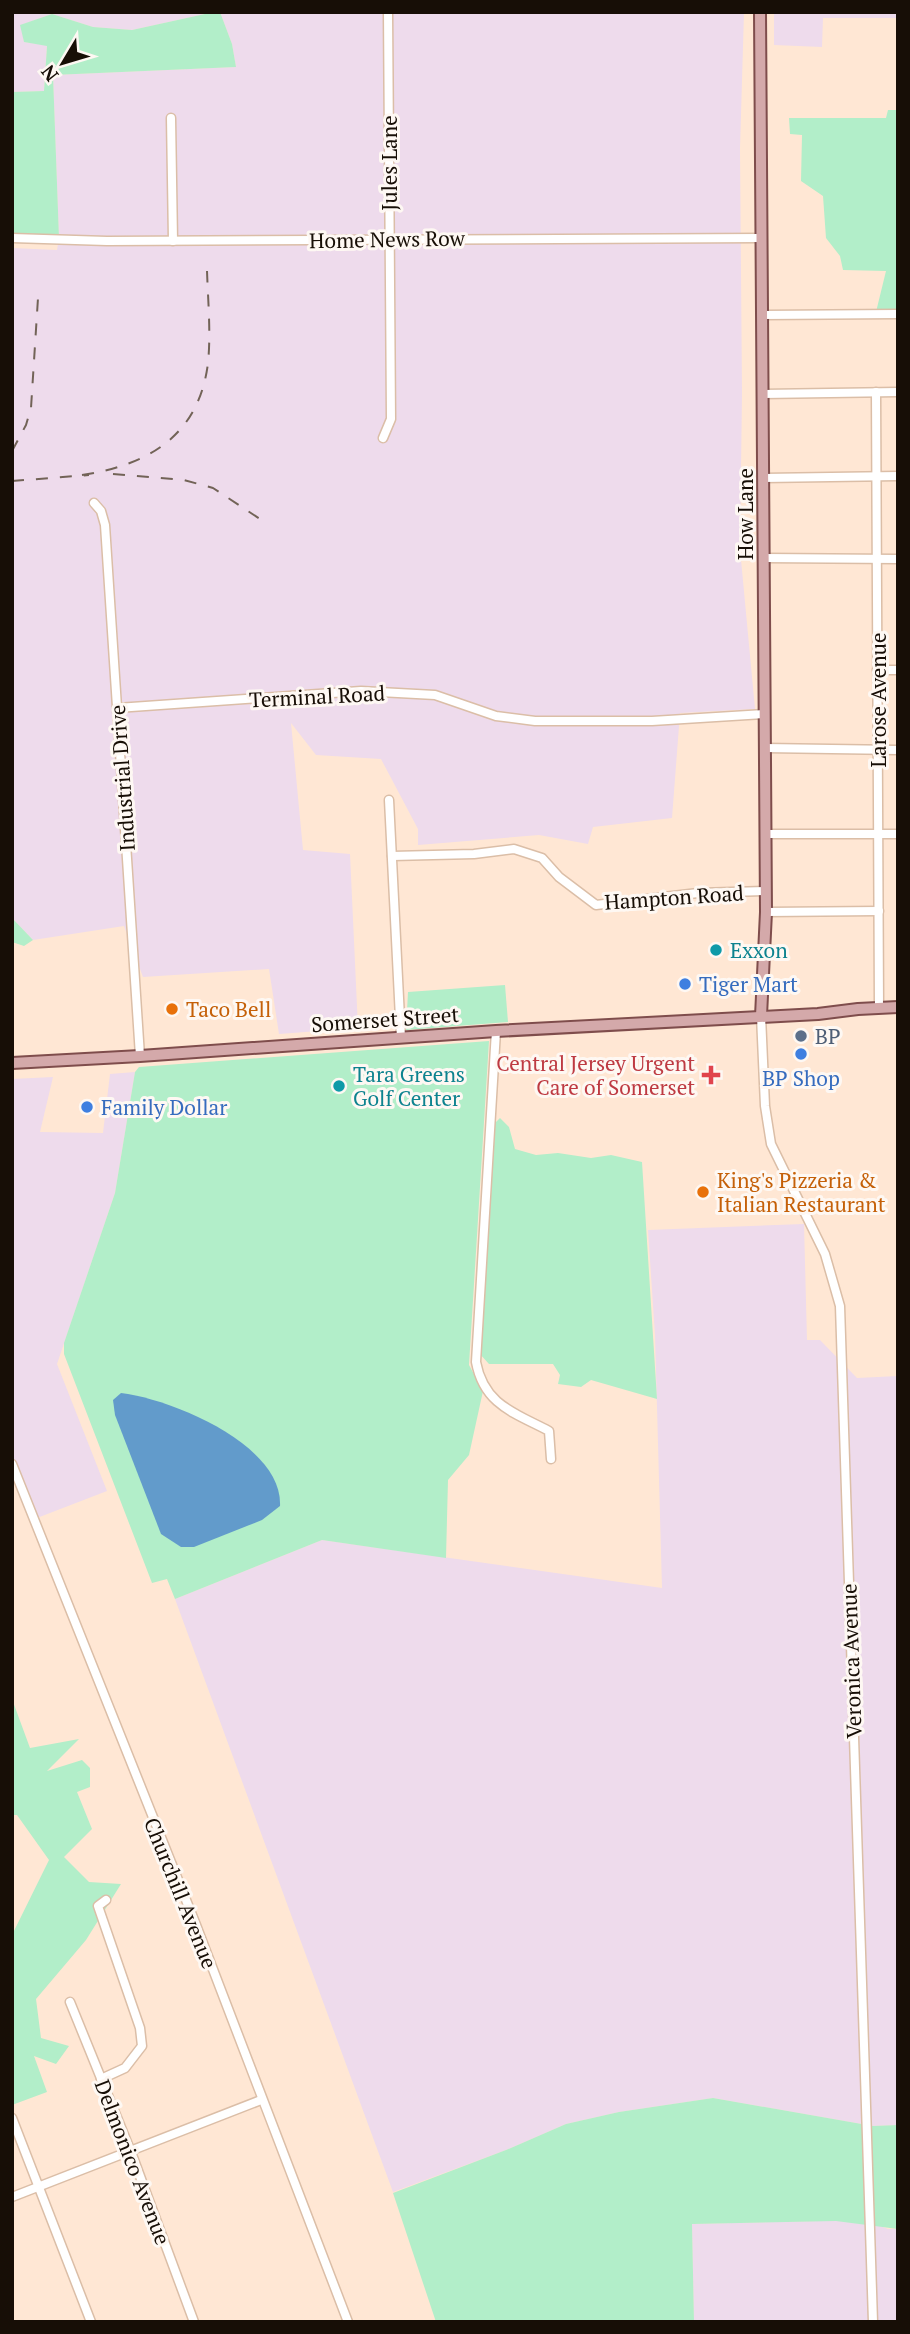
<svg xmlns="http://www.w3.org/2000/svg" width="910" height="2334" font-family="'PT Serif',serif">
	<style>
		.industrial { fill: #eedbec }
		.green { fill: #b2eec9 }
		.water { fill: #629bcb }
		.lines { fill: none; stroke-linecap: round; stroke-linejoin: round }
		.minor-casing { stroke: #dbbea7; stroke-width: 11 }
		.major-casing { stroke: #7f4d4c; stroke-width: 14 }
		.minor { stroke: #fff; stroke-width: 8 }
		.major { stroke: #d4a9aa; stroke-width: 10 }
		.rail { stroke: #726357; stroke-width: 2; stroke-dasharray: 12 12; stroke-linecap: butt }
		.culture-dot { fill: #0f9aa8; stroke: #fef8f3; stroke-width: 2.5 }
		.shop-dot { fill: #3f7fe0; stroke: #fef8f3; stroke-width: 2.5 }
		.food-dot { fill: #e8710a; stroke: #fef8f3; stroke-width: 2.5 }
		.service-dot { fill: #5c6f8a; stroke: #fef8f3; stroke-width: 2.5 }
		.health-dot { fill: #e0444e; stroke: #fef8f3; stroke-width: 2.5 }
		.labels { text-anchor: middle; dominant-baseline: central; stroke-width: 6; stroke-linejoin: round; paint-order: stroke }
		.street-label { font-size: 21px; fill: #170e06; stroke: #fef8f3 }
		.culture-label { font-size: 21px; fill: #0d838f; stroke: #fef8f3; text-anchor: start }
		.shop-label { font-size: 21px; fill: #366cbe; stroke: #fef8f3; text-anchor: start }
		.food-label { font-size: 21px; fill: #c56008; stroke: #fef8f3; text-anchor: start }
		.service-label { font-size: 21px; fill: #4e5e75; stroke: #fef8f3; text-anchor: start }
		.health-label { font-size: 21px; fill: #be3a42; stroke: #fef8f3; text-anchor: end }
	</style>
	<rect width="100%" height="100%" fill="#ffe7d4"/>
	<g class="industrial">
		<path d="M 12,12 L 214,12 L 132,30 L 93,27 L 52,14 L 21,25 L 24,42 L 47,45 L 44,91 L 12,92 Z"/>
		<path d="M 220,12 L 744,12 L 740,149 L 742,393 L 740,549 L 755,709 L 680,713 L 672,818 L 593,827 L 588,844 L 539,835 L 418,845 L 418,829 L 381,759 L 316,755 L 291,723 L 303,850 L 350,854 L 358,1028 L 279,1034 L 269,969 L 143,977 L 124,926 L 33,940 L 12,918 L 12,248 L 57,250 L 59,238 L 53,75 L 236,67 L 232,44 Z"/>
		<path d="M 774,12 L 898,12 L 898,18 L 823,18 L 822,47 L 774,45 Z"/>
		<path d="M 135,1072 L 115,1193 L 57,1364 L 107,1491 L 37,1518 L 12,1456 L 12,1079 L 53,1077 L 40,1132 L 103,1133 L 110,1074 Z"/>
		<path d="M 804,1224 L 807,1340 L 820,1340 L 857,1378 L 898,1376 L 898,2125 L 873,2126 L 713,2098 L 619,2112 L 566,2124 L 506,2150 L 393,2192 L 175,1599 L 322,1540 L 662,1588 L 655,1335 L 648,1230 Z"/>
		<path d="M 864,2220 L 888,2229 L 898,2229 L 898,2322 L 694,2322 L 692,2224 Z"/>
	</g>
	<g class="green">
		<path d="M 214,12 L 220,12 L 232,44 L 236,67 L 53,75 L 59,238 L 12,236 L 12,92 L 44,91 L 47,46 L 24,42 L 20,25 L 52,14 L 93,27 L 132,30 Z"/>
		<path d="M 888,110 L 898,110 L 898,312 L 876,312 L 886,271 L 843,270 L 840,256 L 826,238 L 823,196 L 801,181 L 802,135 L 790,134 L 789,118 L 886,118 Z"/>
		<path d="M 12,918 L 33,940 L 24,946 L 12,942 Z"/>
		<path d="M 505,985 L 508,1022 L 406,1030 L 408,992 Z"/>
		<path d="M 489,1041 L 469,1365 L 483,1391 L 469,1455 L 448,1480 L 446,1558 L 322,1540 L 175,1599 L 167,1579 L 152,1583 L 64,1354 L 64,1343 L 115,1193 L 135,1072 L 139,1067 Z"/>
		<path d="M 500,1118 L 509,1127 L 515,1149 L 536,1155 L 558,1153 L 591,1158 L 611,1155 L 642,1162 L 657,1399 L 591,1380 L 581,1387 L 558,1384 L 560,1375 L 553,1364 L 489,1364 L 479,1353 L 492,1126 Z"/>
		<path d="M 12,1699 L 30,1748 L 79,1739 L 47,1771 L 82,1760 L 90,1768 L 90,1787 L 77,1792 L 92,1829 L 64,1857 L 89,1882 L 121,1884 L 86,1940 L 36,1999 L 41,2038 L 69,2046 L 56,2064 L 34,2056 L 47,2092 L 12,2105 L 12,1935 L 49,1860 L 17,1815 L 12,1815 Z"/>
		<path d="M 713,2098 L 873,2126 L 898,2125 L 898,2229 L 836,2221 L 692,2224 L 694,2322 L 436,2322 L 393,2193 L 506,2150 L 566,2124 L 619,2112 Z"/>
	</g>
	<path class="water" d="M 121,1393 C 172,1399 283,1445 280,1506 L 262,1520 L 194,1547 L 181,1547 L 161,1534 L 115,1415 L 113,1400 Z"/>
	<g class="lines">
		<g class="minor-casing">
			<g id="minor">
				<path d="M 171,118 L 173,241"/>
				<path d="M 12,238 L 107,241 L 762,238"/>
				<path d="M 763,315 L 898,314"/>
				<path d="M 876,392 L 879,1007"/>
				<path d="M 763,394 L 898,392"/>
				<path d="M 383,438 L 391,419 L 388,12"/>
				<path d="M 764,478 L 898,476"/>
				<path d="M 94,503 L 101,511 L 105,525 L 140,1056"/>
				<path d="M 764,558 L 898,559"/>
				<path d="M 877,670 L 898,670"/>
				<path d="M 117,708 L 361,691 L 435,695 L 496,716 L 535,721 L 652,721 L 765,714"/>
				<path d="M 765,748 L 898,750"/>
				<path d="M 389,800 L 401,1038"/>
				<path d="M 765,834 L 898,834"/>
				<path d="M 392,856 L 474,854 L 514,849 L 542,858 L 559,877 L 596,905 L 698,893 L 766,891"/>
				<path d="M 766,912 L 879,911"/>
				<path d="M 761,1016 L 765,1106 L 771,1144 L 825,1254 L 840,1306 L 873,2322"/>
				<path d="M 496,1031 L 476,1362 C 484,1405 515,1413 549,1431 L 551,1459"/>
				<path d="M 12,1464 L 196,1925 L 348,2322"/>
				<path d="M 70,2002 L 131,2152 L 194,2322"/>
				<path d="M 101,2079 L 125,2068 L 142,2046 L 140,2028 L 98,1906 L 106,1900"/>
				<path d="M 12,2118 L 91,2322"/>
				<path d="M 12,2197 L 261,2100"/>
			</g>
		</g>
		<g class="major-casing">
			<g id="major">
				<path d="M 760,12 L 766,912 L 761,1016"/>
				<path d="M 12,1063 L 140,1056 L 496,1031 L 818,1014 L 858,1009 L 898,1007"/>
			</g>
		</g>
		<use href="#minor" class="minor"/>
		<use href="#major" class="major"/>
		<g class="rail">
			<path d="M 12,451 L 26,425 L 31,408 L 38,298"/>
			<path d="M 113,474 L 184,480 L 213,488 L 263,521"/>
			<path d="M 82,475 C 148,465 199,436 208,363 C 211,333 208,301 207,271"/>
			<path d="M 12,481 L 89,475"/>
		</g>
	</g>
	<g class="culture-dot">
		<circle cx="716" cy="950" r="7"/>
		<circle cx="339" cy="1086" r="7"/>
	</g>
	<g class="shop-dot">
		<circle cx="685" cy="984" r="7"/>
		<circle cx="801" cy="1054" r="7"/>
		<circle cx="87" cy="1107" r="7"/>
	</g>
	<g class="food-dot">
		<circle cx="172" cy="1009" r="7"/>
		<circle cx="703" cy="1192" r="7"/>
	</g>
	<circle class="service-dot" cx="801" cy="1036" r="7"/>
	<path class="health-dot" d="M707.5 1064.5h7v7h7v7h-7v7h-7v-7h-7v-7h7z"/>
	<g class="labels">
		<g class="street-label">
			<text transform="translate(389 163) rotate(-90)">Jules Lane</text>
			<text transform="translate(387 239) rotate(-1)">Home News Row</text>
			<text transform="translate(745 514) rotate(-90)">How Lane</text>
			<text transform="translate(317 696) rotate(-3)">Terminal Road</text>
			<text transform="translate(878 700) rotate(-90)">Larose Avenue</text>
			<text transform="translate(122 778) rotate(-94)">Industrial Drive</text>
			<text transform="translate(674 897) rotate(-4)">Hampton Road</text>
			<text transform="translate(385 1019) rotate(-4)">Somerset Street</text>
			<text transform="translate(851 1661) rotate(-92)">Veronica Avenue</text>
			<text transform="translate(181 1893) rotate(68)">Churchill Avenue</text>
			<text transform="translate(133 2162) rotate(69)">Delmonico Avenue</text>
		</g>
		<g class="culture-label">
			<text x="730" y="950">Exxon</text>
			<text x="353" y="1074">Tara Greens<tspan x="353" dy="24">Golf Center</tspan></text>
		</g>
		<g class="shop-label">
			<text x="699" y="984">Tiger Mart</text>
			<text x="801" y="1078" text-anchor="middle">BP Shop</text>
			<text x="101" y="1107">Family Dollar</text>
		</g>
		<g class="food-label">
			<text x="186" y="1009">Taco Bell</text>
			<text x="717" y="1180">King's Pizzeria &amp;<tspan x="717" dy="24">Italian Restaurant</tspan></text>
		</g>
		<g class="service-label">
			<text x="815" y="1036">BP</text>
		</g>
		<g class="health-label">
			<text x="695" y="1063">Central Jersey Urgent<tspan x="695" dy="24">Care of Somerset</tspan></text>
		</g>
	</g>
	<rect width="910" height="2334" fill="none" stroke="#170e06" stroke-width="28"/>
	<g transform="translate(63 63) rotate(232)" stroke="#fef8f3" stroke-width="5" paint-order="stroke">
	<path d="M0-5L12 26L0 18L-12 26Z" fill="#170e06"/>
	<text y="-10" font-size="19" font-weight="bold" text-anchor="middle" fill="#170e06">N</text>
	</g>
</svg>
